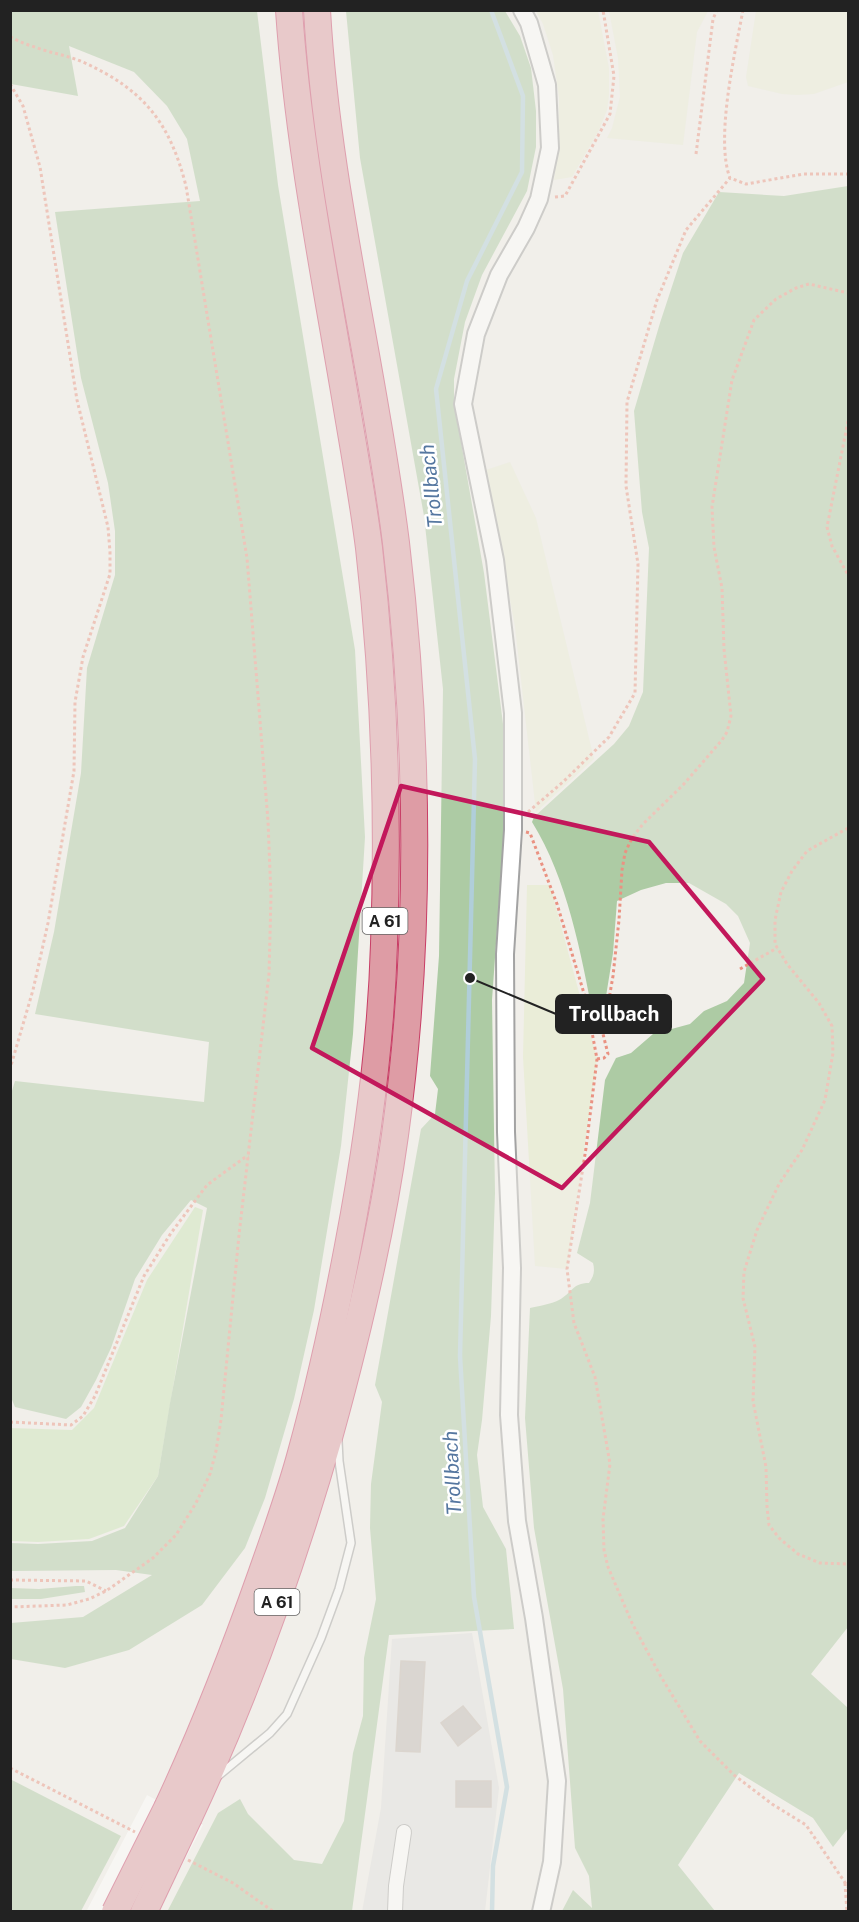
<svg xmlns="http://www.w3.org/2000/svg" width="859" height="1922" font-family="'Public Sans',sans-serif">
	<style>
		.residential { fill: #e0dfdf }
		.farmland { fill: #eaedd8 }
		.grass { fill: #cbe4b7 }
		.forest { fill: #adcba4 }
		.pier { fill: #fff }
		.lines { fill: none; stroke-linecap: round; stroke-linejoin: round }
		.stream { stroke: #b0ced9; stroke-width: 4.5 }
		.building { fill: #beb8b3; stroke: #c1b7ae; stroke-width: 1.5 }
		.service-casing { stroke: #a3a3a3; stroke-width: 10 }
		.minor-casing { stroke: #a3a3a3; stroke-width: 16 }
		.tertiary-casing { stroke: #a3a3a3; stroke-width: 20 }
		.motorway-casing { stroke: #c83e66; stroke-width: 28 }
		.path { stroke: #ea9282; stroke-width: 3; stroke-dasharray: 3 3; stroke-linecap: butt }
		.service { stroke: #fff; stroke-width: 7 }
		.minor { stroke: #fff; stroke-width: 14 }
		.tertiary { stroke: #fff; stroke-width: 16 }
		.motorway { stroke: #de9ca5; stroke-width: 26 }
		.motorway-bridge-casing { stroke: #c83e66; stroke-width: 28; stroke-linecap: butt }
		.motorway-bridge { stroke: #de9ca5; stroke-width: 26 }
		.marked { fill: none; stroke: #c2185b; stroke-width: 4.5; stroke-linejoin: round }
		.labels { text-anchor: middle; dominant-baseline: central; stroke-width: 5; stroke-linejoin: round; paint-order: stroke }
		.shield { fill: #fff; stroke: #646464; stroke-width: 1.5 }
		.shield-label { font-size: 16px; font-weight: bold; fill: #222 }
		.water-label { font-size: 20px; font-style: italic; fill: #5577a0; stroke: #fff }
		.leader { fill: none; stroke: #222; stroke-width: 2 }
		.callout-dot { fill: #222; stroke: #fff; stroke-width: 2 }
		.callout { fill: #222; stroke: #222; stroke-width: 2 }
		.callout-label { font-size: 20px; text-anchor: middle; font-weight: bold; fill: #fff }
	</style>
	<rect width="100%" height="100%" fill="#f1efea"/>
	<path class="residential" d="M 472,1633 L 499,1788 L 485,1911 L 362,1912 L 381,1808 L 392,1639 Z"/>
	<g class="farmland">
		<path d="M 536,11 L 598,11 L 609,68 L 609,95 L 607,110 L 599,130 L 572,177 L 554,180 L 558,137 L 559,98 L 553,55 L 543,24 Z"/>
		<path d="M 609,11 L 708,11 L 697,32 L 683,145 L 607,138 L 612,128 L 620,97 L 618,58 Z"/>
		<path d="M 756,11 L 848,11 L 848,82 L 814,94 L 797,95 L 782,94 L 748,86 L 746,77 Z"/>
		<path d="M 510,462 L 536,518 L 594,759 L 536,812 L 515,627 L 486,470 Z"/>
		<path d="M 527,885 L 550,885 L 597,1059 L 567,1269 L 535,1266 L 523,1057 Z"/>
	</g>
	<path class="grass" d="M 195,1207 L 203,1210 L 158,1476 L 124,1526 L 89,1539 L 38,1542 L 11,1541 L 10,1428 L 72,1430 L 94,1408 L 147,1280 Z"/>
	<g class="forest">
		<path d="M 11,10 L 257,11 L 278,185 L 355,650 L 365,837 L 353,1034 L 341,1146 L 314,1310 L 294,1399 L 265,1498 L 245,1548 L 202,1605 L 129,1650 L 65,1668 L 11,1659 L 11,1623 L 83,1617 L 152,1575 L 116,1570 L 11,1571 L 11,1543 L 38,1544 L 92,1541 L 125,1528 L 158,1476 L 170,1403 L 207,1208 L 191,1200 L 162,1235 L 135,1279 L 111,1348 L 96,1380 L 81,1407 L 66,1419 L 15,1407 L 10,1395 L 11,1094 L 15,1081 L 204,1102 L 209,1042 L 35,1014 L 54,932 L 81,773 L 87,668 L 115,575 L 115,531 L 108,483 L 81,378 L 55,212 L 200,201 L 187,139 L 167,106 L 134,72 L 69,46 L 78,96 L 11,84 Z"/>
		<path d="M 346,11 L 505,11 L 520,36 L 531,68 L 536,111 L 536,147 L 527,191 L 482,275 L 465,322 L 454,379 L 454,402 L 484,573 L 504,732 L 506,803 L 492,1000 L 495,1193 L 491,1316 L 482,1420 L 477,1455 L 483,1507 L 506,1549 L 514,1629 L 389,1635 L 352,1911 L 167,1912 L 218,1813 L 240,1799 L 248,1814 L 294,1860 L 322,1864 L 344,1821 L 353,1753 L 363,1716 L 364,1658 L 376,1599 L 370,1528 L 371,1484 L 382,1402 L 375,1385 L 421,1129 L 435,1114 L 438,1089 L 430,1076 L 439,956 L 443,689 L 424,516 L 360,158 Z"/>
		<path d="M 848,186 L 848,1627 L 811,1674 L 848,1708 L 848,1828 L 833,1847 L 813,1818 L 739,1773 L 678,1865 L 715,1911 L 562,1911 L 573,1890 L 592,1908 L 589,1876 L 575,1848 L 563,1689 L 534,1528 L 525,1418 L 530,1308 C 539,1306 551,1304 559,1300 C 572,1293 572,1283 589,1283 C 594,1276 595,1271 593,1263 L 577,1253 L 590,1203 L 605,1080 L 616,1058 L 631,1053 L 653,1034 L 690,1024 L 704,1011 L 727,1001 L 744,983 L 750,943 L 738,916 L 726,904 L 689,883 L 666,883 L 641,890 L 617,901 L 613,953 L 602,1021 L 594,1020 C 581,954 568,880 532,822 L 534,817 L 614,744 L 629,726 L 643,692 L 649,548 L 642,512 L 634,411 L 660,323 L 683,253 L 719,192 L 784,196 Z"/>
		<path d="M 76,1586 L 84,1586 L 85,1592 L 41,1599 L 11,1599 L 11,1588 L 39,1589 Z"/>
		<path d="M 10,1779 L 121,1836 L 81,1911 L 11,1911 Z"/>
	</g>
	<path class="pier" d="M 147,1795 L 203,1825 L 158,1911 L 86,1912 Z"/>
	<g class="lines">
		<path class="stream" d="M 491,10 L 523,96 L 522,172 L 467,281 L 436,389 L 475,759 L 460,1356 L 474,1597 L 507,1787 L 493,1866 L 492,1912"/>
	</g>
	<g class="building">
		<path d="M 401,1661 L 425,1662 L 420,1752 L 396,1751 Z"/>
		<path d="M 463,1706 L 481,1728 L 458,1746 L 441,1723 Z"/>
		<rect x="456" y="1781" width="35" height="26"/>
	</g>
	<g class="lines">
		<g class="service-casing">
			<path id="service" d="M 218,1776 L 270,1733 L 287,1714 L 321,1638 L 339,1589 L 351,1543 L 339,1461 L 338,1441"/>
		</g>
		<g class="minor-casing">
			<path id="minor" d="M 395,1912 L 396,1886 L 404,1832"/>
		</g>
		<g class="tertiary-casing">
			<path id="tertiary" d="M 522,10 L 529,23 L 547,85 L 550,148 L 539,199 L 526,228 L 499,275 L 476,334 L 463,404 L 495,560 L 513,713 L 513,830 L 505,954 L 506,1132 L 512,1268 L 509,1415 L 517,1521 L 534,1618 L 557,1781 L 552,1862 L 541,1912"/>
		</g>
		<g class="motorway-casing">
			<g id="motorway">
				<path d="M 168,1806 C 203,1731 233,1654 261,1575 C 275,1535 290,1494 301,1453 C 320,1384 335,1315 348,1246 C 367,1147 381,1045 384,944 C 389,812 384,680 369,548 C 363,500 354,451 346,403 C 324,272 298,142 289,10"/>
				<path d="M 189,1817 C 247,1694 292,1566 330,1434 C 357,1336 381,1237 395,1135 C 422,939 419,739 396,543 C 374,365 327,190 317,10"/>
			</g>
		</g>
		<g class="path">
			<path d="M 743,10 C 735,53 715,139 730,178 L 746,184 L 804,174 L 848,174"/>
			<path d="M 10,37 C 17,40 24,44 32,46 C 49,53 68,55 85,63 C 144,90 170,123 186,186 L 247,558 L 268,821 L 271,896 L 269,974 L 239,1235 L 221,1420 L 216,1451 L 210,1474 L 196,1503 L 176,1535 L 153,1558 L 106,1591 L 89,1599 L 67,1605 L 10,1607"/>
			<path d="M 10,84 L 23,106 L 40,167 L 77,400 L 108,527 L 110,552 L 110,574 L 83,657 L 75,702 L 74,771 L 48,923 L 33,990 L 10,1069"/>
			<path d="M 696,154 L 713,19 L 717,10"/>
			<path d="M 555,197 L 565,196 L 610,114 L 614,76 L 603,10"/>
			<path d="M 848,421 L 827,527 L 832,546 L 848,575"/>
			<path d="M 528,812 L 563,782 L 609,737 L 635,693 L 638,564 L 626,486 L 627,402 L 657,300 L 686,230 L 730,178"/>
			<path d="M 848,828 L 807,851 L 792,871 L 781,892 L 775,920 L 775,944 L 787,964 L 819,1003 L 832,1026 L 833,1053 L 825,1100 L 802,1150 L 779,1184 L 757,1230 L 744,1272 L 743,1298 L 755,1347 L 753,1401 L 766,1467 L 767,1507 L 769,1525 L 779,1538 L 798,1554 L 820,1563 L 848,1564"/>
			<path d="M 526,832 L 530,833 L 557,904 L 586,1000 L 597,1059 L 586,1148 L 567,1269 L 574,1323 L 595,1377 L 610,1464 L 603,1519 L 604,1550 L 608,1567 L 632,1623 L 660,1675 L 700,1741 L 734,1775 L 772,1804 L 806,1825 L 848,1887"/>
			<path d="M 740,969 L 777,948"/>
			<path d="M 597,1059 L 604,1058 L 608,1054 L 603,1034 L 613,976 L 619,920 L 622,870 L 625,853 L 632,838 L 643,824 L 683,785 L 722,740 L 727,732 L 731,716 L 724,649 L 722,588 L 714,547 L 712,507 L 732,380 L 754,320 L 776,299 L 796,288 L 809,284 L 848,293"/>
			<path d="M 10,1422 L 71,1425 L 83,1416 L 95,1396 L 144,1276 L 171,1233 L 207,1185 L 244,1158 L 249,1157"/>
			<path d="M 10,1580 L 86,1581 L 106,1591"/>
			<path d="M 10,1768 L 135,1832"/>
			<path d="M 188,1860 L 233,1883 L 274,1912"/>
			<path d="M 845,1883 L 847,1912"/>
		</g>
		<use href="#service" class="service"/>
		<use href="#minor" class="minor"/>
		<use href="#tertiary" class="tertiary"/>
		<use href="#motorway" class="motorway"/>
		<g class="motorway-bridge-casing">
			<g id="motorway-bridge">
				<path d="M 115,1912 L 168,1806"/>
				<path d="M 144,1912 L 189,1817"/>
			</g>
		</g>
		<use href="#motorway-bridge" class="motorway-bridge"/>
	</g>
	<path d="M0 0H859V1922H0ZM 401,786 L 649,842 L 763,979 L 562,1188 L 312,1048 Z" fill="#f1efea" fill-opacity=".55" fill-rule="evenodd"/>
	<path class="marked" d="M 401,786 L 649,842 L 763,979 L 562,1188 L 312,1048 Z"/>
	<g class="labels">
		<g class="shield">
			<rect x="362.5" y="908" width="45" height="26" rx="4.5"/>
			<rect x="254.5" y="1589" width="45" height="26" rx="4.5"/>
		</g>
		<g class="shield-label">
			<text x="385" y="921">A 61</text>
			<text x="277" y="1602">A 61</text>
		</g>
		<g class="water-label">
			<text transform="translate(431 486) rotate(-96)">Trollbach</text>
			<text transform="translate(452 1473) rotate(-93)">Trollbach</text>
		</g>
	</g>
	<path class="leader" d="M470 978L556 1014"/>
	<circle class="callout-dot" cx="470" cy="978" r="6"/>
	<rect class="callout" x="556" y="995" width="115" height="38" rx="6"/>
	<g class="callout-label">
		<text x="614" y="1021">Trollbach</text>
	</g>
	<rect width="859" height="1922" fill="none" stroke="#222222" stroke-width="24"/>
</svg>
